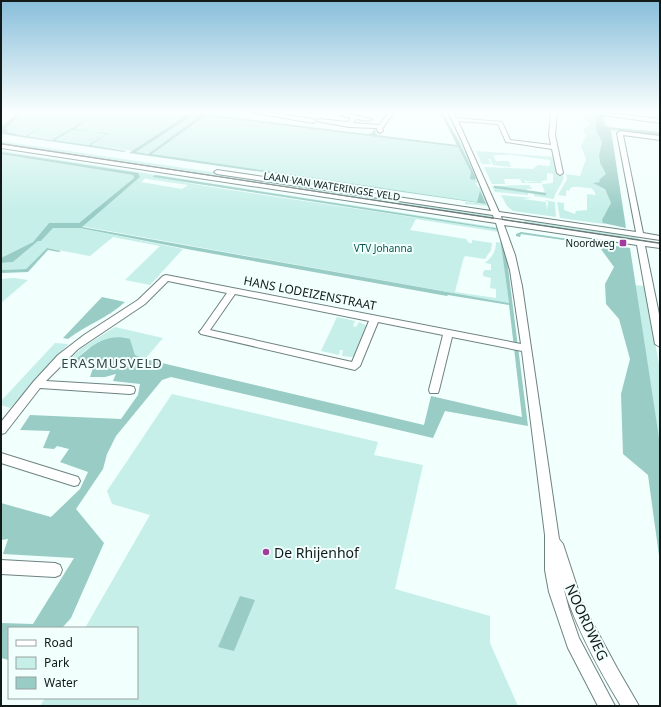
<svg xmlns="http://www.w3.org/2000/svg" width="661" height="707" font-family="'Noto Sans',sans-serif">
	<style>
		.green { fill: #c6efe9; fill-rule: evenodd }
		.water { fill: #99ccc5; fill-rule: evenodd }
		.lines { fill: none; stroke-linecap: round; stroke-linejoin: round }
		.stream { stroke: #99ccc5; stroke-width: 2.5 }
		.minor-casing { stroke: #6e8380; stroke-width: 2 }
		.minor { fill: #fff; fill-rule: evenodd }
		.tram { stroke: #6b7574; stroke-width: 1 }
		.poi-dot { fill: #a43a9c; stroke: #f1fffd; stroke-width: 1.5 }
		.labels { text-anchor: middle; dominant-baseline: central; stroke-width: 4; stroke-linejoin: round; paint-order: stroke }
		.far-street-label { font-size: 10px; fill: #121a19; stroke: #f1fffd }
		.far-poi-label { font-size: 10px; fill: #121a19; stroke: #f1fffd; text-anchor: end }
		.far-park-label { font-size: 10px; fill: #0c564f; stroke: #f1fffd }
		.street-label { font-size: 12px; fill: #121a19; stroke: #f1fffd }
		.neighbourhood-label { font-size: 13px; letter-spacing: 1px; fill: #344745; stroke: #f1fffd }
		.near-poi-label { font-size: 14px; fill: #121a19; stroke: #f1fffd; text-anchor: start }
		.near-street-label { font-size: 14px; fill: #121a19; stroke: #f1fffd }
	</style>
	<rect width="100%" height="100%" fill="#f1fffd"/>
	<g class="green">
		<path d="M 22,112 L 191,112 L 132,151 L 10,133 L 7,128 Z"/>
		<path d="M 580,113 L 605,116 L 605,121 L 611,127 L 604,125 L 603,116 L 595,116 L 596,130 L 602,142 L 599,155 L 600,163 L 606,174 L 604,177 L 605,189 L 611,203 L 604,224 L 560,218 L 557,202 L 564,203 L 564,210 L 575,214 L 576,211 L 587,210 L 587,194 L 596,195 L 592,188 C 584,189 577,185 570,188 L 569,191 L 566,190 L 566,196 L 558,195 L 567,179 L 566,174 L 580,176 L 586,159 L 581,146 L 586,135 L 583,130 L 590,124 Z"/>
		<path d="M 193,115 L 201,115 L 148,154 L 136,152 Z"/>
		<path d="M 202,116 L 458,147 L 471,172 L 476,178 L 456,137 L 459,138 L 479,182 L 475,183 L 478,187 L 482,188 L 491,206 L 465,204 L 465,202 L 486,204 L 480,192 L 477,202 L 151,155 Z"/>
		<path d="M 1,141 L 489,213 L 493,215 L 492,219 L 1,145 Z"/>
		<path d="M 1,151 L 500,228 L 501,229 L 153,177 L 218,188 L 499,230 L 499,232 L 416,219 L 410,230 L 466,239 L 469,243 L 472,243 L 472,240 L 492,243 L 491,250 L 485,259 L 465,256 L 463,260 L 455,292 L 496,298 L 496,289 L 490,288 L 491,278 L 483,276 L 483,272 L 485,270 L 491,270 L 491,264 L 485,263 C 492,257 496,252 496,242 L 501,243 L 509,303 L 81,226 L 140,177 L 138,174 L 1,152 ZM 146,178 L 147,179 L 188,185 L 182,189 L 141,182 Z"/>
		<path d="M 476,151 L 555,157 L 559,173 L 563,173 C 566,183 555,189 554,199 L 534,196 L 534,194 L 528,193 L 528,195 L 495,192 L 492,186 L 529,185 L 532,189 L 527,189 L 527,191 L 545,193 L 542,184 L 553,183 L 553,174 L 547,173 L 547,180 L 541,181 L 542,183 L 527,183 L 526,182 L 540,182 L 526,181 L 524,179 L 526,183 L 522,183 L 520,179 L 504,179 L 505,184 L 492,184 L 484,167 L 533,169 L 538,165 L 550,166 L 550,160 L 512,155 L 493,155 L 496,161 L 509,161 L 511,167 L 493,165 L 490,159 L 488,159 L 491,164 L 482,164 Z"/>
		<path d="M 1,154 L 133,175 L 134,178 L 79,223 L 49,223 L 33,242 L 1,258 Z"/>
		<path d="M 501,195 L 532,198 L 523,199 L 546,202 L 547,211 L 548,202 L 544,200 L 555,202 L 556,217 L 513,211 L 507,206 Z"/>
		<path d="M 525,219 L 638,237 L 639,241 L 524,224 Z"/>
		<path d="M 53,228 L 80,228 L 183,249 L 150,285 L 125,280 L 160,246 L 113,237 L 90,256 L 47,248 L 26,269 L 1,270 L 1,263 L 13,262 L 38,241 L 41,241 Z"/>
		<path d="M 14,278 L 28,280 L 1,303 L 1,279 Z"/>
		<path d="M 634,285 L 645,286 L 660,370 L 660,444 Z"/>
		<path d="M 337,317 L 355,321 L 353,326 L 356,327 L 359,322 L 369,327 L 356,356 L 351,357 L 342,356 L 343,350 L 340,350 L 339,355 L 321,351 Z"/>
		<path d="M 115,327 L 163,338 L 145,359 L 135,355 L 130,339 L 88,348 L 72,363 L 65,363 L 83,347 Z"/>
		<path d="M 55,343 L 68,344 L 10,408 L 1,405 L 1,401 Z"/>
		<path d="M 172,394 L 378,442 L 374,455 L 423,465 L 395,589 L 490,616 L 490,643 L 518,706 L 40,706 L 45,698 L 137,698 L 137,628 L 85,628 L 150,515 L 112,504 L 107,491 Z"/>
	</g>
	<g class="water">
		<path d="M 18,112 L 22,112 L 7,128 L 8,132 L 25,136 L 50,123 L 27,136 L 52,140 L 100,112 L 74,129 L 87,131 L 72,130 L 55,140 L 89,145 L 106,134 L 93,132 L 108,133 L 91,145 L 126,151 L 124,152 L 1,134 L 1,127 Z"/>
		<path d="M 191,112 L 367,134 L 372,133 L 374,129 L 376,129 L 375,132 L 377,135 L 457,145 L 442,116 L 416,112 L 441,114 L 440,112 L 442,112 L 456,136 L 476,178 L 474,180 L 470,179 L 471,172 L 458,147 L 205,116 L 152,154 L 477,202 L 480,191 L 486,204 L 129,153 ZM 193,115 L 201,115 L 148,154 L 136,152 Z"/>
		<path d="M 595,115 L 603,116 L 604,125 L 608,127 L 660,132 L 660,135 L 611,130 L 626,228 L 603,223 L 602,220 L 611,203 L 605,189 L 593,183 L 600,182 L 599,180 L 606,174 L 600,163 L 599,155 L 602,142 L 596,130 Z"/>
		<path d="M 1,152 L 138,173 L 140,177 L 82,227 L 509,303 L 499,230 L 153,177 L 155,175 L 501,229 L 505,244 L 528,426 L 445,411 L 433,438 L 171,377 L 162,380 L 116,436 L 107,454 L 103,469 L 76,509 L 104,543 L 71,618 L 62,628 L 9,628 L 9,660 L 1,658 L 1,623 L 33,624 L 74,558 L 3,554 L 8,539 L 1,540 L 1,503 L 51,517 L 80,489 L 88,472 L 60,462 L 69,449 L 57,446 L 54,449 L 43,448 L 50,431 L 20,430 L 30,415 L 121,419 L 138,395 L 140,384 L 113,381 L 116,374 L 105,377 L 90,377 L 95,362 L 72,363 C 90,347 105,332 130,339 L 135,355 L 145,359 L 424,425 L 431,396 L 522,417 L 509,305 L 448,295 L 447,296 L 192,250 L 80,228 L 53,228 L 41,241 L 38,241 L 13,262 L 1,263 L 1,258 L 33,242 L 49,223 L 79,223 L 134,178 L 133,175 L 1,154 Z"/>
		<path d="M 521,232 L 630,248 L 660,444 L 660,563 L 648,475 L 623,454 L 621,394 L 630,359 L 619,319 L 606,304 L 605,284 L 614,267 L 598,245 L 521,234 L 520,237 L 516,236 L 516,234 Z"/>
		<path d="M 47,248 L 61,251 L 59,252 L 48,250 L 28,272 L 1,273 L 1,270 L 26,269 Z"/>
		<path d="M 102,297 L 125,302 C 108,318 86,325 68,339 L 63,338 Z"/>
		<path d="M 240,596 L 255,600 L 234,651 L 218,647 Z"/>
	</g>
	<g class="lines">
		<path class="stream" d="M 495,187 L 545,194"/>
		<g class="minor-casing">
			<g id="minor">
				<path d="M 265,112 L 313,119 L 316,121 L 313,123 L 255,113 Z"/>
				<path d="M 342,112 L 372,119 L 369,121 L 356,119 L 353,123 L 379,125 L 387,115 L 383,112 L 391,112 L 393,114 L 382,129 L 383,131 L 380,133 L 378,132 L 377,128 L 349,127 L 316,121 L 319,119 L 348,122 L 351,118 L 340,115 L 340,113 Z"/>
				<path d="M 448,112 L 453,112 L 456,118 L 502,122 L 510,140 L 551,145 L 549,135 L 551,112 L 557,112 L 555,135 L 563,173 L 560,175 L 557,173 L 552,149 L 506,142 L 498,124 L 458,121 L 499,212 L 636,232 L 617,133 L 620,131 L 660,136 L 660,140 L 623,135 L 643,233 L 660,236 L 660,240 L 501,216 L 502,220 L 660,244 L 660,248 L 645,246 L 660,319 L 660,347 L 655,344 L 637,245 L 504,225 L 515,255 L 522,286 L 559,539 L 563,544 L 583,605 L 617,668 L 639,706 L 621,706 C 598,668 576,628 563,586 L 569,609 L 579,638 L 615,706 L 598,706 L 568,648 L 549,592 L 545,570 L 545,535 L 522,351 L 452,337 L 439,390 L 438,393 L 430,393 L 429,390 L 443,335 L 378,322 L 360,366 L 355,370 L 201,334 L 199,332 L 201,330 L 227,293 L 168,281 L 145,304 L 78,349 L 46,381 L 130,386 L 134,387 L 135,390 L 134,393 L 130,394 L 40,388 L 5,433 L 1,434 L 1,422 L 34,381 L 58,355 L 84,335 L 138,300 L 163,276 L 166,275 L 521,344 L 510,270 L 496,223 L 1,148 L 1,144 L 494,219 L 493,215 L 217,174 L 214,172 L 217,170 L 491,211 L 462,141 ZM 235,294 L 369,321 L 352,362 L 210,330 Z"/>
				<path d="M 581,112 L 600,112 L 660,119 L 660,123 Z"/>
				<path d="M 1,453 L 78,477 L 80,481 L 78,485 L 74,486 L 1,463 Z"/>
				<path d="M 1,560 L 55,563 L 60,565 L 62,570 L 60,575 L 55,577 L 1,574 Z"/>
			</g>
		</g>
		<use href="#minor" class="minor"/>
		<path class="tram" d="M 1,144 L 660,243"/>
	</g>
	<linearGradient id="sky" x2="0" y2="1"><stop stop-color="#88beda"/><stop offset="0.53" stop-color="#f9fffe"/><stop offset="1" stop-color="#f9fffe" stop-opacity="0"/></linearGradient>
	<rect width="661" height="211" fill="url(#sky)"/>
	<g class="poi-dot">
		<rect x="619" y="239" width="8" height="8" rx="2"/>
		<circle cx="266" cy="552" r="4"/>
	</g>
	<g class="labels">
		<g class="far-street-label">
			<text transform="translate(332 186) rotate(9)">LAAN VAN WATERINGSE VELD</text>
		</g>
		<g class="far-poi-label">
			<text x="615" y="243">Noordweg</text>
		</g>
		<g class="far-park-label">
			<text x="383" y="248">VTV Johanna</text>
		</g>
		<g class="street-label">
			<text transform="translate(310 293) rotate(11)">HANS LODEIZENSTRAAT</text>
		</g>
		<g class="neighbourhood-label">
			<text x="112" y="363">ERASMUSVELD</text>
		</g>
		<g class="near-poi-label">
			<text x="274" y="552">De Rhijenhof</text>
		</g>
		<g class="near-street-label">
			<text transform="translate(587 622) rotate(65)">NOORDWEG</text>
		</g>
	</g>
	<rect width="661" height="707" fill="none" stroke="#121a19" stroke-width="4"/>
	<rect x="8" y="627" width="130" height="72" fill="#f1fffd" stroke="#98a3a2"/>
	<rect x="16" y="640" width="20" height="6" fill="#ffffff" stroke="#98a3a2"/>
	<text x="44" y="647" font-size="12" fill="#121a19">Road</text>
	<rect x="16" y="657" width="20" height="12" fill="#c6efe9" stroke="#98a3a2"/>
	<text x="44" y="667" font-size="12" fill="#121a19">Park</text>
	<rect x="16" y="677" width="20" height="12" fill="#99ccc5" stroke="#98a3a2"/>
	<text x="44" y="687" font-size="12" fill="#121a19">Water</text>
</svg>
